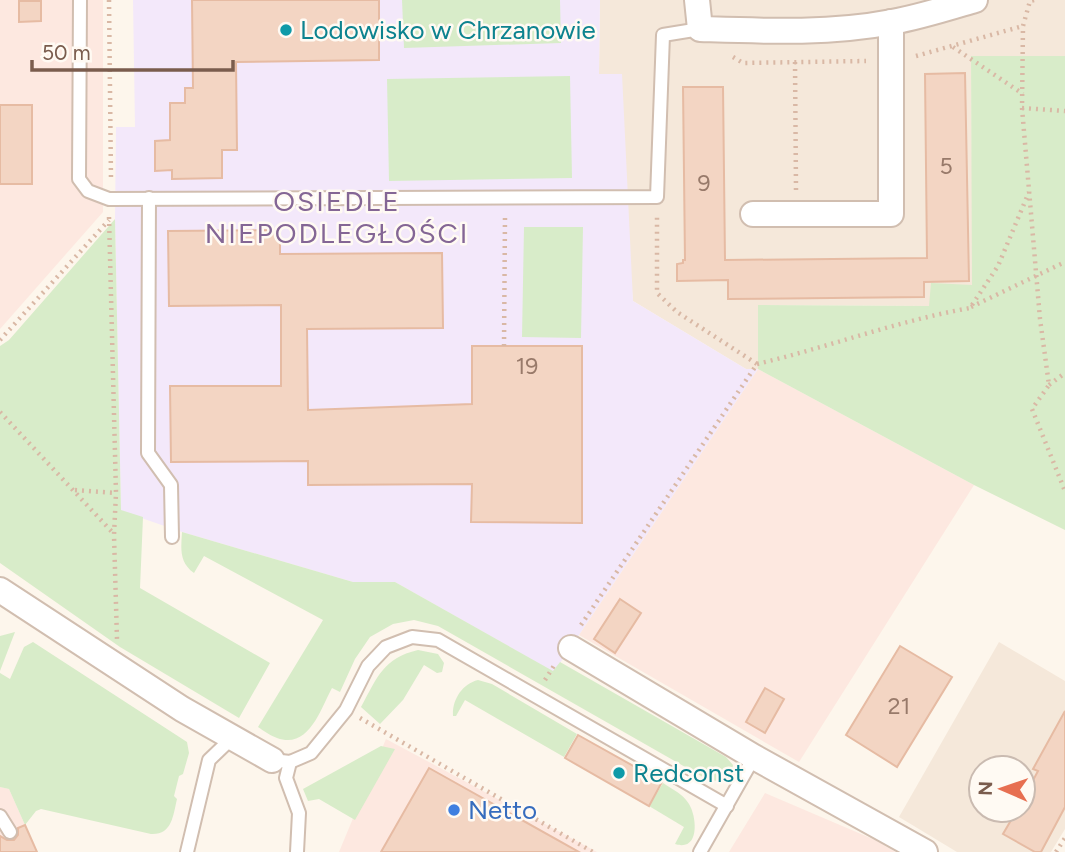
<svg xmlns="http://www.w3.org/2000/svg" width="1065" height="852" font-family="Figtree,sans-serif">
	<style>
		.residential { fill: #f5e8da; fill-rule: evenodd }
		.commercial { fill: #fde8e0 }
		.education { fill: #f3e8fa }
		.green { fill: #d8ecc9 }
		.building { fill: #f3d5c3; stroke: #e6bba3; stroke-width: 2 }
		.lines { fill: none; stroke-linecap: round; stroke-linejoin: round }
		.service-casing { stroke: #d1beb0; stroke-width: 16 }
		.minor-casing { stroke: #d1beb0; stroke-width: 28 }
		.path { stroke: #d9b8a5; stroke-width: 4.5; stroke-dasharray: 2 5; stroke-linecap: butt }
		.service { stroke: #fff; stroke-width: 12 }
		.minor { stroke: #fff; stroke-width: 24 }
		.culture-dot { fill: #0f9aa8; stroke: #fffaf3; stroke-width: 2.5 }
		.shop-dot { fill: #3f7fe0; stroke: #fffaf3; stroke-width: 2.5 }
		.labels { text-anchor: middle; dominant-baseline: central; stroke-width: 5; stroke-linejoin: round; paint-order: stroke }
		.number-label { font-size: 23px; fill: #987a6a }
		.culture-label { font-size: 26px; fill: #0d838f; stroke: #fffaf3; text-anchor: start }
		.shop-label { font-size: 26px; fill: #366cbe; stroke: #fffaf3; text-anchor: start }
		.neighbourhood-label { font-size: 28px; letter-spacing: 2px; fill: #846695; stroke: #fffaf3 }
	</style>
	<rect width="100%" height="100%" fill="#fdf6ec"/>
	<g class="residential">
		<path d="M 600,0 L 1065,0 L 1065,56 L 971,56 L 973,285 L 929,306 L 759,305 L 758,369 L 746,369 L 633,301 L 628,245 L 599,74 Z"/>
		<path d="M 999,642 L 1065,681 L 1065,829 L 1051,852 L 957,852 L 899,817 ZM 981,768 L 1023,768 L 1023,810 L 981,810 Z"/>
	</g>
	<g class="commercial">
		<path d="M 0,0 L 103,0 L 103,212 L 0,329 Z"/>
		<path d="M 758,369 L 974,485 L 799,762 L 579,635 Z"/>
		<path d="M 386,739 L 597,852 L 339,852 Z"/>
		<path d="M 0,787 L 9,789 L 37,852 L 0,852 Z"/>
		<path d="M 765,793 L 875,840 L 896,852 L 729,852 Z"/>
	</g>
	<path class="education" d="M 133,0 L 600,0 L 599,74 L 622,74 L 633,301 L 746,369 L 758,369 L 554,672 L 395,582 L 353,582 L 182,532 L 121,511 L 115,219 L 116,127 L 135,127 Z"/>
	<g class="green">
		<path d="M 402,0 L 560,0 L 561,43 L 404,48 Z"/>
		<path d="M 971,56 L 1065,56 L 1065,530 L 974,485 L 758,369 L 758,305 L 929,306 L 931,283 L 972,285 Z"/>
		<path d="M 570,76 L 572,178 L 389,181 L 387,79 Z"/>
		<path d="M 115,219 L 121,510 L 143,517 L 140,588 L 270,663 L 239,718 L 120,647 L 0,563 L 0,346 L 9,340 Z"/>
		<path d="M 524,227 L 583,227 L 581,338 L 522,337 Z"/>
		<path d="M 182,532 L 353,582 L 395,582 L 553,671 L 560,662 L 726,757 L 733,765 L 731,776 L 721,781 L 708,780 L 438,626 L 414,620 L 393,624 L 370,637 L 355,659 L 340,692 L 332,688 C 321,708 309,750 277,738 C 271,736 264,731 258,727 L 323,620 L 204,556 L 194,573 C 179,562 181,549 182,532 Z"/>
		<path d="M 15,632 L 0,671 L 0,636 Z"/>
		<path d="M 33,642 L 187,742 L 189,753 L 183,774 L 179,776 L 174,796 L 177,799 C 173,816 172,835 151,834 L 41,809 L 36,811 L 25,825 L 9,789 L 0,787 L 0,673 L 10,679 L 24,647 Z"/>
		<path d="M 418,650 L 438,654 L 444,663 L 442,672 L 437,673 L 424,665 L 403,700 L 380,724 L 361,707 C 377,678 383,658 418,650 Z"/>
		<path d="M 478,680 L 492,684 L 577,734 L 564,757 L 465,700 L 456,716 L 453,716 C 452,700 462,684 478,680 Z"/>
		<path d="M 381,746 L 395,749 L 355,820 L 319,799 L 308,801 L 303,789 Z"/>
		<path d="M 663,783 C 672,789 683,794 689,804 C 697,817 700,852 675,844 L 684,827 L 649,806 Z"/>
	</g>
	<g class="building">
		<path d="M 192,0 L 379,0 L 379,60 L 236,62 L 237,150 L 222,150 L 222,178 L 172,179 L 172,170 L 155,171 L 155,141 L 170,140 L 170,103 L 185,103 L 185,88 L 193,88 Z"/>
		<path d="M 19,1 L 41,1 L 41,21 L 19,22 Z"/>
		<path d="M 965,73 L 969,281 L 924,282 L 924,297 L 728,299 L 728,280 L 677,281 L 677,264 L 683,263 L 683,260 L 685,260 L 683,87 L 723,87 L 725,260 L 927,258 L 925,74 Z"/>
		<rect x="0" y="105" width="32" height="79"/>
		<path d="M 280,230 L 280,254 L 442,253 L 443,328 L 307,329 L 308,410 L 472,404 L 472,346 L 582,346 L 582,523 L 471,522 L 472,484 L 308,485 L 308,461 L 171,462 L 170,386 L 281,386 L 281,305 L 169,306 L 168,231 Z"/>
		<path d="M 620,599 L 641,613 L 615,653 L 594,639 Z"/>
		<path d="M 900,646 L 952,677 L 897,767 L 846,735 Z"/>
		<path d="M 765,688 L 784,699 L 765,733 L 746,722 Z"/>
		<path d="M 1065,711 L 1065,807 L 1041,852 L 1035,852 L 1003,834 L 1017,810 L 1023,810 L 1023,799 L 1038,771 L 1033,769 Z"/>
		<path d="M 578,735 L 662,782 L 649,806 L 565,758 Z"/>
		<path d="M 429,768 L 579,852 L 381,852 Z"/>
		<path d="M 25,825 L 37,852 L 0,852 L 0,836 L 7,840 L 14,840 L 18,835 L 18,828 Z"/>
	</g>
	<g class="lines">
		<g class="service-casing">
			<g id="service">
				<path d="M 80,0 L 79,179 L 88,191 L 109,199 L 657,197 L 663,35 L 700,29"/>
				<path d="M 149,198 L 148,453 L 171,485 L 172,537"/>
				<path d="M 272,760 L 290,762 L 311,753 L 346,710 L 368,666 L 386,647 L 412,637 L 438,640 L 727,806"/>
				<path d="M 290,762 L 286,778 L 299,813 L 297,852"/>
				<path d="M 0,816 L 10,832"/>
				<path d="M 187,852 L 209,760 L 232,738"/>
				<path d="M 700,852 L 754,757"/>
			</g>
		</g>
		<g class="minor-casing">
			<g id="minor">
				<path d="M 697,0 L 700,29 C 763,31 830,34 892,22 C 920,17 948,8 975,0"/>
				<path d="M 753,214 L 891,214 L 891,22"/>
				<path d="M 0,590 L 182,709 L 272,760"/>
				<path d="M 571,648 L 754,757 L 925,852"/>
			</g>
		</g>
		<g class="path">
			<path d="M 109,0 L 111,180"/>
			<path d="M 1034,0 L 1030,1 L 1023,26 L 1022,108 L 1040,319 L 1049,385 L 1032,409 L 1065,491"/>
			<path d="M 953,47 L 1023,94"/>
			<path d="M 916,56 L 1023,26"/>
			<path d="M 733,57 L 743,63 L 866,61"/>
			<path d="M 795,62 L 796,190"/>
			<path d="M 1022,108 L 1065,111"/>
			<path d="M 109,217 L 116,493 L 114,535 L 117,639"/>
			<path d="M 971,307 L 1065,262"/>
			<path d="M 0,340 L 109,220"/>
			<path d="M 504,346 L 505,216"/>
			<path d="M 757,364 C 829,347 897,321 970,308 L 998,266 L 1029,192"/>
			<path d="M 1049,385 L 1065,373"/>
			<path d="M 0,412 L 114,534"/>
			<path d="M 75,490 L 116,493"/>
			<path d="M 581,625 L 757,364 L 677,312 L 657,293 L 657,215"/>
			<path d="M 545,680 L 555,664"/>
			<path d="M 360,718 L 593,852"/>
			<path d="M 1056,852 L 1065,838"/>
		</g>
		<use href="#service" class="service"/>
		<use href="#minor" class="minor"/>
	</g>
	<g class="culture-dot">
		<circle cx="286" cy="30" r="7"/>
		<circle cx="619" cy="773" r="7"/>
	</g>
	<circle class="shop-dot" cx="454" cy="810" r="7"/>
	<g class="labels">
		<g class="number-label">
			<text x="946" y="166">5</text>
			<text x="704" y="183">9</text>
			<text x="527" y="366">19</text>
			<text x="899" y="706">21</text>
		</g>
		<g class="culture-label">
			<text x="300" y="30">Lodowisko w Chrzanowie</text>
			<text x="633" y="773">Redconst</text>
		</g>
		<g class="shop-label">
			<text x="468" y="810">Netto</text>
		</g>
		<g class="neighbourhood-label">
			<text x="337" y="201">OSIEDLE<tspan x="337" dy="32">NIEPODLEGŁOŚCI</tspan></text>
		</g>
	</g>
	<g transform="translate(1002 789) rotate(272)"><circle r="33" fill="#fffaf3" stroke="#cabbb1" stroke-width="2"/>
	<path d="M0-5L12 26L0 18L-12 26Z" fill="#e76f51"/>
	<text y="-10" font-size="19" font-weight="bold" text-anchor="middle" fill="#7a5c4d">N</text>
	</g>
	<path d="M32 60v10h201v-10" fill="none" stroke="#7a5c4d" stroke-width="3.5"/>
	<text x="42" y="60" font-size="21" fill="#7a5c4d" stroke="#fffaf3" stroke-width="5" paint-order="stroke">50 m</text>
</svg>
